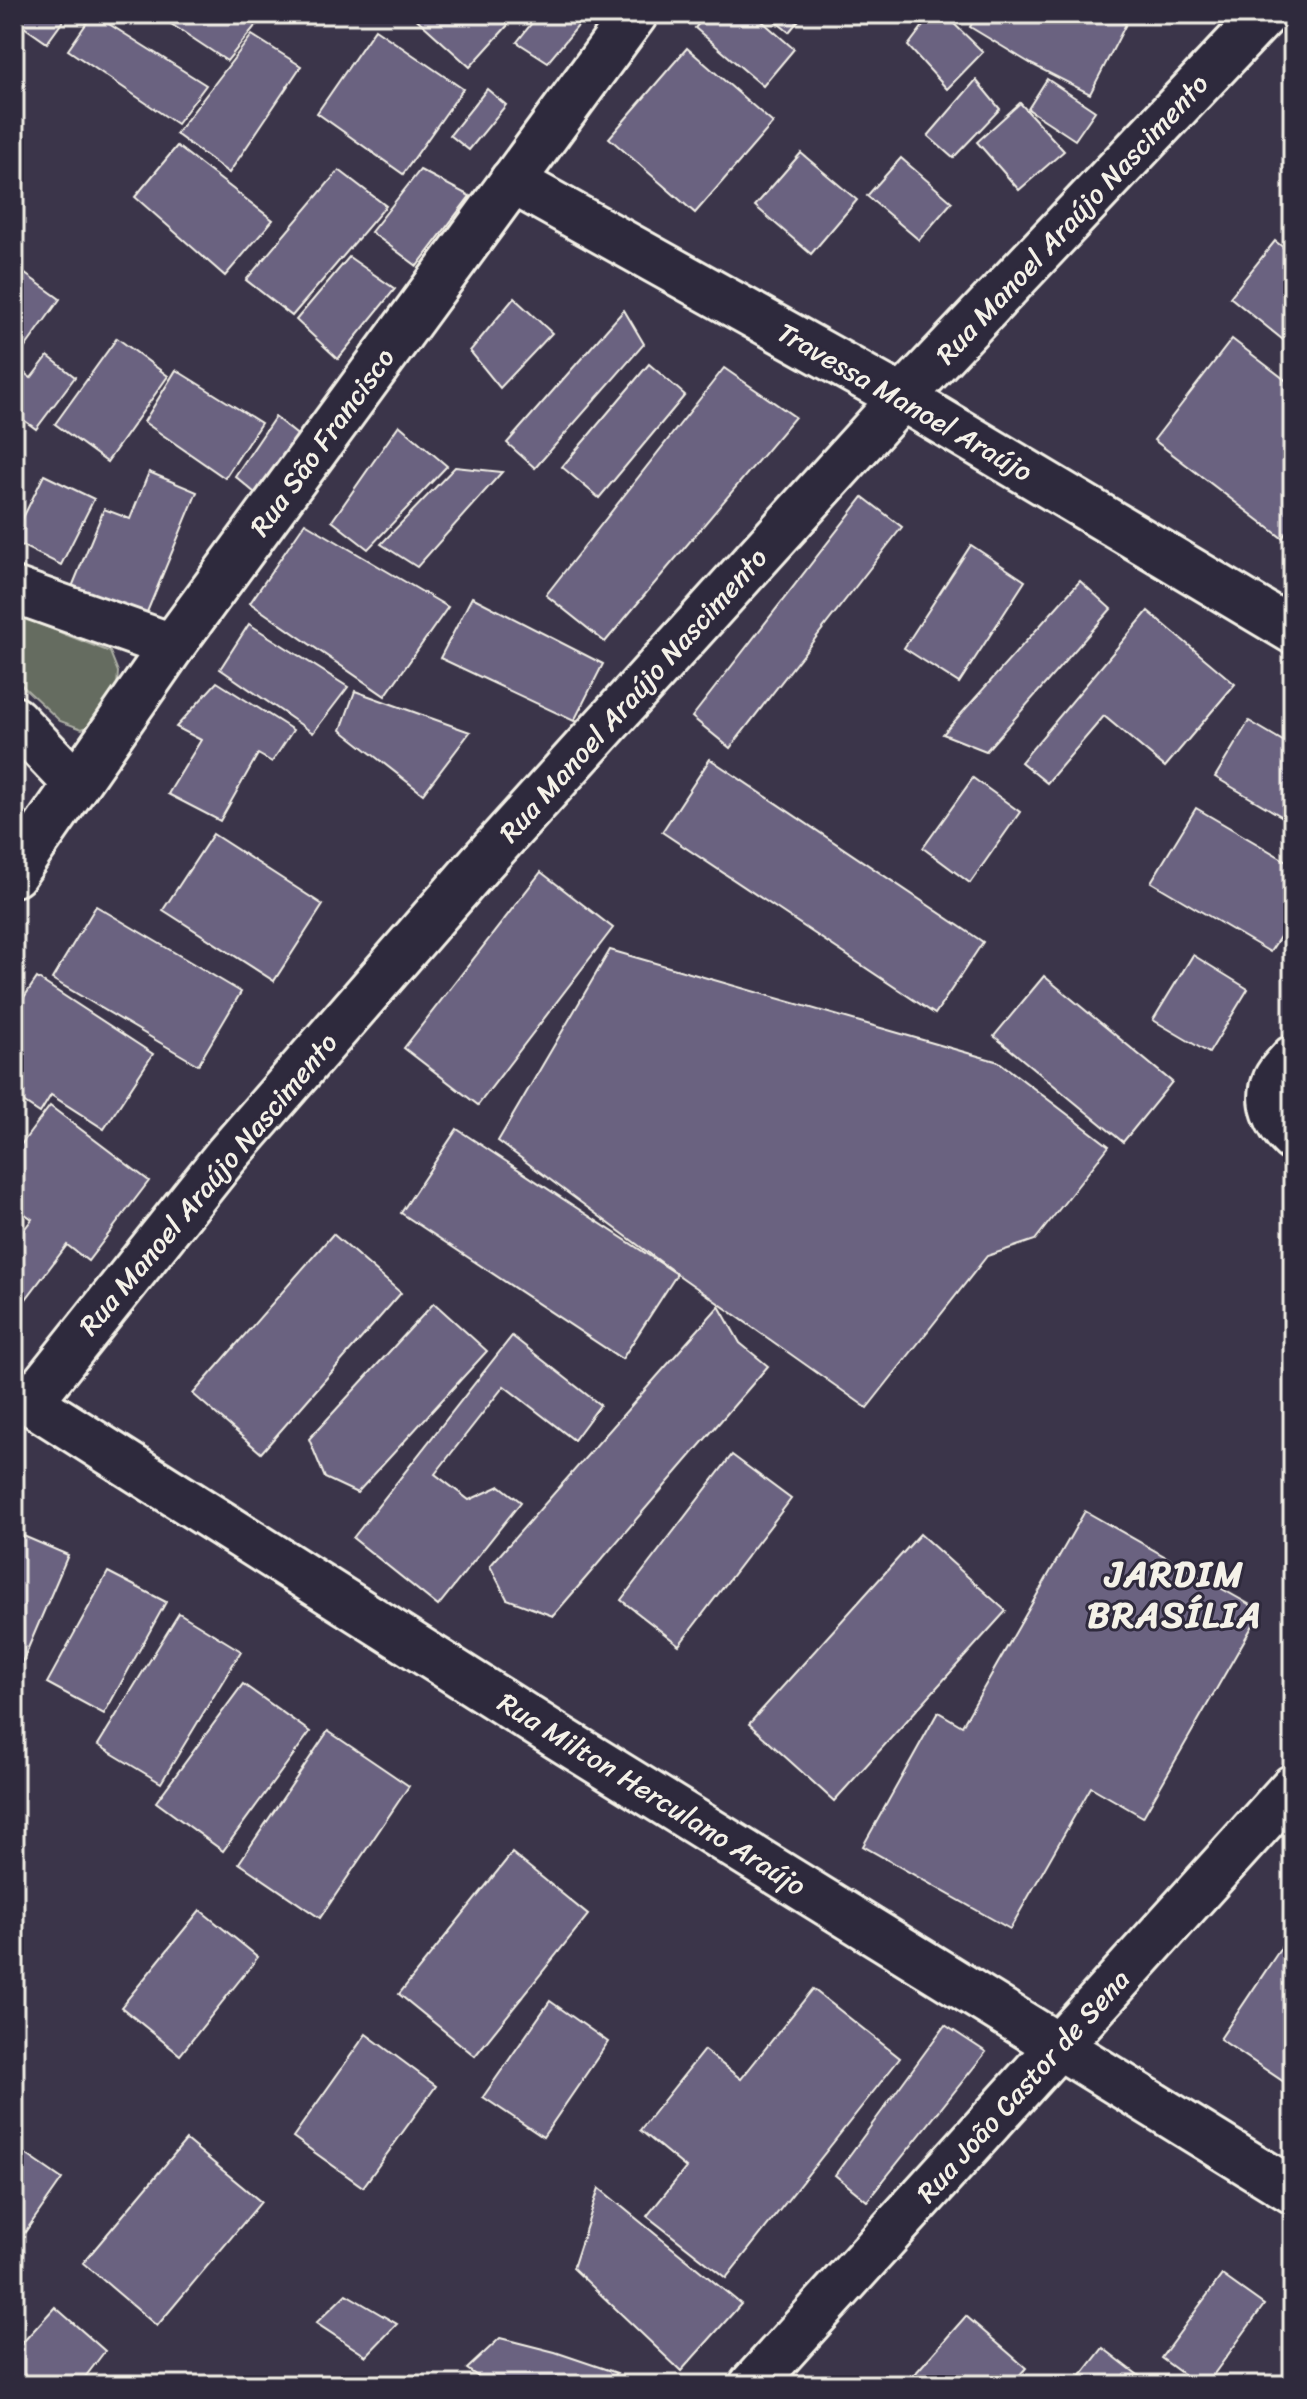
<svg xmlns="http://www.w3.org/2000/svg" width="1307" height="2399" font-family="Sriracha,sans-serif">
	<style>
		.green { fill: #656c60; stroke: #acaea4; stroke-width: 2 }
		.building { fill: #6a6280; stroke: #f4f1e8; stroke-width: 2 }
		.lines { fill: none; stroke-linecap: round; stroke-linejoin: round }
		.minor-casing { stroke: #f4f1e8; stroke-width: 50 }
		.minor { stroke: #2f2a3d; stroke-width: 44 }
		.labels { text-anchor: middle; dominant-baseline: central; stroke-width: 6; stroke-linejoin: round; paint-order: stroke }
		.street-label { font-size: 28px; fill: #f4f1e8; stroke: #2f2a3d }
		.district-label { font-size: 36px; font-weight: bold; letter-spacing: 2px; fill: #f4f1e8; stroke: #2f2a3d }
	</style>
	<rect width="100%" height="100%" fill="#3b354a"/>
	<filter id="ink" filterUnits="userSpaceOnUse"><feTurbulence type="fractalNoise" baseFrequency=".0125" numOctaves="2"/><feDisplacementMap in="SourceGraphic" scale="16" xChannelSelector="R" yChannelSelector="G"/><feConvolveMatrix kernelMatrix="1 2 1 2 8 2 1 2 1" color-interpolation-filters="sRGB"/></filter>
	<g filter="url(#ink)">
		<path class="green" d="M 14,614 L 110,652 L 118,672 L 116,702 L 97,723 L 82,729 L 60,721 L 14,678 Z"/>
		<g class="building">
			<path d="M 14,14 L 68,14 L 47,43 L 14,20 Z"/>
			<path d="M 93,14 L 206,85 L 177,124 L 68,50 Z"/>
			<path d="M 156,14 L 263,14 L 264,15 L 227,61 Z"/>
			<path d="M 411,14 L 518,14 L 470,67 Z"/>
			<path d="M 539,14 L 588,14 L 548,62 L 517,42 Z"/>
			<path d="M 707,14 L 754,14 L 794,49 L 763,86 L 695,28 Z"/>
			<path d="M 766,14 L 804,14 L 789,32 Z"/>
			<path d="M 932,14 L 944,14 L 983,52 L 947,89 L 908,46 Z"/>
			<path d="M 977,14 L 1107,14 L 1126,24 L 1090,94 L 1033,65 L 970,27 Z"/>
			<path d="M 375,29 L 463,89 L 403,174 L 317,113 Z"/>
			<path d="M 252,35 L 301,66 L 229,173 L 176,134 Z"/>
			<path d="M 687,48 L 773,123 L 695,213 L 609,138 Z"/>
			<path d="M 1047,79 L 1095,111 L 1075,140 L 1028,109 Z"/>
			<path d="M 976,80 L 1000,109 L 953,158 L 928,136 Z"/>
			<path d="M 487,89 L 506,105 L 469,150 L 450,135 Z"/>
			<path d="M 1020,103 L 1064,151 L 1019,190 L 977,142 Z"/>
			<path d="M 177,146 L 273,220 L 225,276 L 135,197 Z"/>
			<path d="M 801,153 L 857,200 L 811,254 L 755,206 Z"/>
			<path d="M 901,158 L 952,202 L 919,240 L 867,196 Z"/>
			<path d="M 339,170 L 386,206 L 292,316 L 246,280 Z"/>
			<path d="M 420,170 L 470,196 L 417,266 L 371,232 Z"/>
			<path d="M 1275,241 L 1293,255 L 1293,348 L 1230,297 Z"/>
			<path d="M 349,257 L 395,289 L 338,359 L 296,320 Z"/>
			<path d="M 14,266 L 60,299 L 14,363 Z"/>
			<path d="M 514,298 L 552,333 L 500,388 L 470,351 Z"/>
			<path d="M 624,310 L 644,344 L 535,468 L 507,443 Z"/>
			<path d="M 117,338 L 168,376 L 107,462 L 55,424 Z"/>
			<path d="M 1232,339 L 1293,386 L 1293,524 L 1282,538 L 1154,440 Z"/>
			<path d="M 48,356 L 75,377 L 36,429 L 14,413 L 14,365 L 31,378 Z"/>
			<path d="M 649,364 L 685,395 L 599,498 L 562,467 Z"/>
			<path d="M 724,368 L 795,417 L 605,642 L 546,595 Z"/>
			<path d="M 176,370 L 261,423 L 225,478 L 144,422 Z"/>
			<path d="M 275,417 L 306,442 L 262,499 L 235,476 Z"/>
			<path d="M 399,425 L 447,466 L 368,549 L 332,521 Z"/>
			<path d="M 455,467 L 502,472 L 417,567 L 381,544 Z"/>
			<path d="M 149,472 L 197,492 L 145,617 L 72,587 L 104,509 L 130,519 Z"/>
			<path d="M 44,475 L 94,499 L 61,565 L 14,542 L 14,536 Z"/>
			<path d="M 863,497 L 902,527 L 730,748 L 692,717 Z"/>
			<path d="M 305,523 L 448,607 L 385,696 L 250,603 Z"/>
			<path d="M 971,545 L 1025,581 L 959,683 L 904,648 Z"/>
			<path d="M 1080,581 L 1111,609 L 986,751 L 943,734 Z"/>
			<path d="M 472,597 L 603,664 L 574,721 L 440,658 Z"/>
			<path d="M 1148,611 L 1235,684 L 1165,767 L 1104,716 L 1047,783 L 1021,762 Z"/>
			<path d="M 249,624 L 348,687 L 313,733 L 220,669 Z"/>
			<path d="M 217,682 L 293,730 L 272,762 L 258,754 L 220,821 L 168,794 L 201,740 L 176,727 Z"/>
			<path d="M 355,691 L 470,732 L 423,794 L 341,730 Z"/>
			<path d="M 1249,721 L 1293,747 L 1293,823 L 1215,777 Z"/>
			<path d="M 710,759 L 983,942 L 935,1014 L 662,832 Z"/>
			<path d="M 973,778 L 1020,812 L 970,883 L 923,848 Z"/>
			<path d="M 1196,808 L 1293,865 L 1293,917 L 1270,952 L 1151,882 Z"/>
			<path d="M 213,834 L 323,905 L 274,981 L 163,910 Z"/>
			<path d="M 541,872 L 613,928 L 478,1105 L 404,1048 Z"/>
			<path d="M 96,906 L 241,992 L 198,1065 L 52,979 Z"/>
			<path d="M 610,950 L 999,1062 L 1109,1146 L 1035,1240 L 987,1256 L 867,1408 L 677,1274 L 498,1141 Z"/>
			<path d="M 1193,955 L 1248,989 L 1209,1053 L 1153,1020 Z"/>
			<path d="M 1044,976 L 1172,1082 L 1123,1142 L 994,1036 Z"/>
			<path d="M 37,978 L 153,1054 L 104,1129 L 51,1095 L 40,1113 L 14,1096 L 14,1003 L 18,1006 Z"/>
			<path d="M 50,1106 L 149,1181 L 88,1261 L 67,1245 L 26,1299 L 14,1290 L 14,1243 L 32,1219 L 14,1206 L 14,1154 Z"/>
			<path d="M 457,1129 L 677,1274 L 622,1359 L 401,1213 Z"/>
			<path d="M 333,1234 L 401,1293 L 261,1453 L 193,1394 Z"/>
			<path d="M 434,1303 L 487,1351 L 357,1493 L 325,1478 L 309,1439 Z"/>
			<path d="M 719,1306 L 740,1343 L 768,1366 L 553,1616 L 507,1599 L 490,1566 Z"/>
			<path d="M 512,1336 L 600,1405 L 574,1440 L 504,1386 L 435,1474 L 469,1500 L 500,1486 L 521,1502 L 438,1606 L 353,1538 Z"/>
			<path d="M 732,1455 L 791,1499 L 679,1645 L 621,1600 Z"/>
			<path d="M 1085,1511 L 1261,1611 L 1143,1817 L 1091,1787 L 1010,1929 L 863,1846 L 938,1712 L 962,1726 Z"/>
			<path d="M 14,1532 L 68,1555 L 14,1681 Z"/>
			<path d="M 920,1534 L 1006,1611 L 834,1801 L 749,1724 Z"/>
			<path d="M 108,1572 L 166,1602 L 104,1714 L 47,1683 Z"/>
			<path d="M 179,1613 L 241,1651 L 161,1783 L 98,1745 Z"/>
			<path d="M 243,1684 L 310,1732 L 223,1851 L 156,1802 Z"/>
			<path d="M 328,1731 L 409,1786 L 320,1918 L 239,1863 Z"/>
			<path d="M 512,1853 L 588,1915 L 475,2056 L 399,1994 Z"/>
			<path d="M 200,1910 L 258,1957 L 180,2055 L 121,2007 Z"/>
			<path d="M 1293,1930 L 1293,2088 L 1220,2039 Z"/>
			<path d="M 813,1989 L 900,2058 L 726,2278 L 647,2216 L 686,2168 L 640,2130 L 704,2050 L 741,2079 Z"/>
			<path d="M 550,2001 L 608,2042 L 543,2137 L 483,2097 Z"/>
			<path d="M 945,2025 L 986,2052 L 867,2201 L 835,2175 Z"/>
			<path d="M 366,2034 L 436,2086 L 363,2187 L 293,2137 Z"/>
			<path d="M 186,2140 L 261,2202 L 157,2326 L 83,2263 Z"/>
			<path d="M 14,2146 L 62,2179 L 14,2248 Z"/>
			<path d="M 599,2188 L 741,2304 L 681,2371 L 573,2268 Z"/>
			<path d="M 1222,2275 L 1264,2305 L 1206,2385 L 1198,2385 L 1161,2358 Z"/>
			<path d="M 346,2294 L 397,2324 L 366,2356 L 316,2323 Z"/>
			<path d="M 55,2307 L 105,2351 L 79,2385 L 14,2385 L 14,2352 Z"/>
			<path d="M 966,2316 L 1026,2368 L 1011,2385 L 925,2385 L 914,2375 Z"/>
			<path d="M 500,2338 L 555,2352 L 617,2373 L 608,2385 L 490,2385 L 467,2369 Z"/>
			<path d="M 1103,2348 L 1151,2385 L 1074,2385 Z"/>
		</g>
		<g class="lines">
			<g class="minor-casing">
				<g id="minor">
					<path d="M 512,181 L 902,398 L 1293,631"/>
					<path d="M 14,590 L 172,646"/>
					<path d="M 14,719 L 76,784"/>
					<path d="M 14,874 L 172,646 L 635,14"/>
					<path d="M 1293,1058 C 1288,1064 1279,1072 1276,1079 C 1266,1102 1277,1124 1293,1139"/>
					<path d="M 14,1392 L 558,1737 L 1293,2191"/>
					<path d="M 30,1402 L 226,1156 L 479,865 L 902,398 L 1265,14"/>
					<path d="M 752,2385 L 1293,1787"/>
				</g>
			</g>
			<use href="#minor" class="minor"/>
		</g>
	</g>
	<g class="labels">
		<g class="street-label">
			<text transform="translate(1072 219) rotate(-47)">Rua Manoel Araújo Nascimento</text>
			<text transform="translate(905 402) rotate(30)">Travessa Manoel Araújo</text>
			<text transform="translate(322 442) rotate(-54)">Rua São Francisco</text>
			<text transform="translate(633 695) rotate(-48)">Rua Manoel Araújo Nascimento</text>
			<text transform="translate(208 1184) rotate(-50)">Rua Manoel Araújo Nascimento</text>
			<text transform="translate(652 1794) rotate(32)">Rua Milton Herculano Araújo</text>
			<text transform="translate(1023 2086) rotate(-48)">Rua João Castor de Sena</text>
		</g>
		<g class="district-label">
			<text x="1175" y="1574">JARDIM<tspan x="1175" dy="41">BRASÍLIA</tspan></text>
		</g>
	</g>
	<rect width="1307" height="2399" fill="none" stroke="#2f2a3d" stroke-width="48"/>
	<rect x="24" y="24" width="1259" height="2351" fill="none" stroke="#f4f1e8" stroke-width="3" filter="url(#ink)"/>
</svg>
